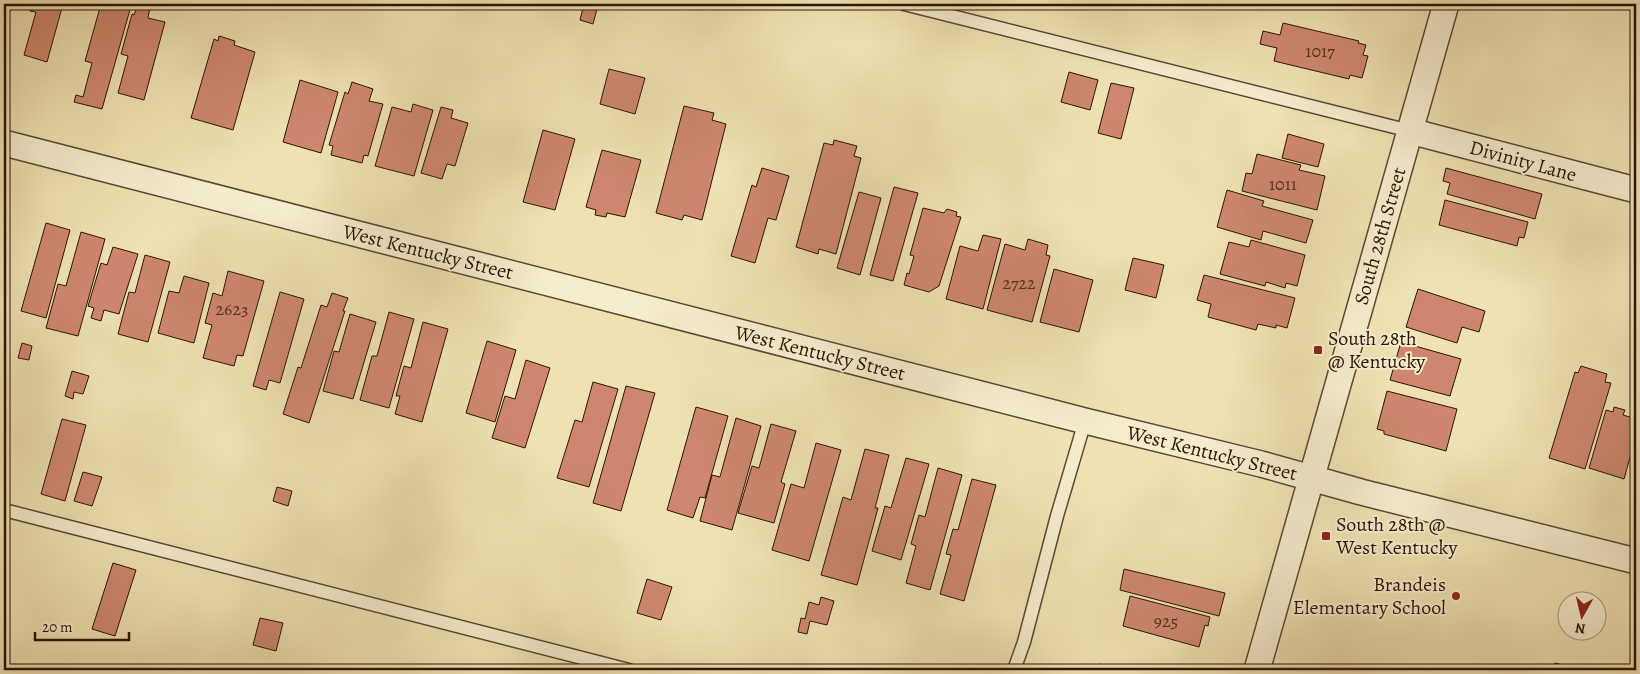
<svg xmlns="http://www.w3.org/2000/svg" width="1640" height="674" font-family="Alegreya,serif">
	<style>
		.building { fill: #ce876e; stroke: #2a1506 }
		.lines { fill: none; stroke-linecap: round; stroke-linejoin: round }
		.service-casing { stroke: #5b4831; stroke-width: 15 }
		.minor-casing { stroke: #5b4831; stroke-width: 28 }
		.service { stroke: #f5eccd; stroke-width: 12 }
		.minor { stroke: #f5eccd; stroke-width: 25 }
		.poi-dot { fill: #8f2418; stroke: #f5eccd; stroke-width: 2 }
		.labels { text-anchor: middle; dominant-baseline: central; stroke-width: 4; stroke-linejoin: round; paint-order: stroke }
		.number-label { font-size: 18px; fill: #533220 }
		.street-label { font-size: 20px; fill: #2a1506; stroke: #f5eccd }
		.poi-label { font-size: 20px; fill: #2a1506; stroke: #f5eccd; text-anchor: start }
	</style>
	<rect width="100%" height="100%" fill="#efe2b2"/>
	<filter id="stains"><feTurbulence type="fractalNoise" baseFrequency=".004" numOctaves="4"/><feColorMatrix values="0 0 0 0 .2 0 0 0 0 .09 0 0 0 0 .02 0 0 0 .5 -.17"/></filter>
	<radialGradient id="worn" r=".72"><stop offset=".6" stop-color="#630" stop-opacity="0"/><stop offset="1" stop-color="#630" stop-opacity=".3"/></radialGradient>
	<g class="building">
		<path d="M 32,4 L 63,4 L 47,62 L 24,55 L 36,12 L 30,11 Z"/>
		<path d="M 101,4 L 136,4 L 135,7 L 131,6 L 102,109 L 74,102 L 76,95 L 83,97 L 92,63 L 85,61 Z"/>
		<path d="M 138,4 L 150,7 L 148,18 L 165,22 L 144,100 L 118,93 L 128,56 L 121,54 L 132,14 L 134,15 Z"/>
		<path d="M 584,4 L 598,5 L 593,24 L 580,20 Z"/>
		<path d="M 1283,23 L 1359,41 L 1358,43 L 1366,45 L 1363,55 L 1368,56 L 1362,78 L 1350,75 L 1349,79 L 1274,61 L 1277,48 L 1260,44 L 1263,31 L 1280,35 Z"/>
		<path d="M 219,36 L 235,41 L 234,45 L 255,52 L 233,130 L 191,118 L 214,39 L 218,41 Z"/>
		<path d="M 609,69 L 645,78 L 635,114 L 600,104 Z"/>
		<path d="M 1069,72 L 1098,80 L 1090,110 L 1061,102 Z"/>
		<path d="M 300,80 L 338,92 L 321,153 L 283,142 Z"/>
		<path d="M 352,82 L 373,89 L 369,101 L 383,104 L 368,156 L 364,155 L 362,163 L 331,155 L 333,146 L 329,145 L 345,92 L 348,94 Z"/>
		<path d="M 1111,83 L 1134,88 L 1121,139 L 1098,133 Z"/>
		<path d="M 413,104 L 433,110 L 414,176 L 375,166 L 392,107 L 411,112 Z"/>
		<path d="M 684,106 L 714,113 L 712,120 L 726,124 L 702,220 L 684,215 L 682,220 L 656,213 Z"/>
		<path d="M 441,107 L 453,110 L 451,118 L 468,123 L 455,166 L 447,164 L 442,179 L 421,173 Z"/>
		<path d="M 543,130 L 575,139 L 555,210 L 523,202 Z"/>
		<path d="M 1288,134 L 1324,144 L 1318,167 L 1282,158 Z"/>
		<path d="M 834,140 L 857,146 L 854,156 L 861,158 L 836,254 L 819,249 L 818,254 L 796,247 L 824,143 L 833,145 Z"/>
		<path d="M 602,150 L 641,160 L 625,217 L 607,213 L 606,217 L 595,215 L 596,210 L 586,207 Z"/>
		<path d="M 1257,154 L 1301,165 L 1299,170 L 1325,176 L 1317,210 L 1242,191 L 1246,173 L 1252,174 Z"/>
		<path d="M 762,168 L 789,176 L 776,220 L 768,218 L 755,263 L 731,256 L 752,185 L 756,187 Z"/>
		<path d="M 1446,168 L 1542,194 L 1535,219 L 1447,194 L 1450,183 L 1443,181 Z"/>
		<path d="M 894,187 L 918,193 L 893,281 L 870,275 Z"/>
		<path d="M 1227,190 L 1264,201 L 1262,206 L 1313,220 L 1306,243 L 1263,231 L 1261,240 L 1217,227 Z"/>
		<path d="M 859,192 L 881,198 L 860,275 L 837,268 Z"/>
		<path d="M 1445,200 L 1528,222 L 1524,238 L 1519,237 L 1517,246 L 1439,225 Z"/>
		<path d="M 923,208 L 944,213 L 947,209 L 957,212 L 956,216 L 961,217 L 939,286 L 929,292 L 904,285 L 907,273 L 909,274 L 914,256 L 910,255 Z"/>
		<path d="M 46,223 L 70,230 L 46,318 L 21,311 Z"/>
		<path d="M 81,232 L 105,239 L 78,336 L 46,328 L 58,284 L 66,286 Z"/>
		<path d="M 983,235 L 1001,239 L 983,309 L 946,299 L 960,246 L 978,251 Z"/>
		<path d="M 1028,239 L 1048,245 L 1046,255 L 1050,256 L 1032,322 L 987,310 L 1005,244 L 1025,250 Z"/>
		<path d="M 1251,240 L 1305,255 L 1297,286 L 1286,283 L 1285,288 L 1266,282 L 1265,286 L 1220,274 L 1229,242 L 1249,247 Z"/>
		<path d="M 113,247 L 138,254 L 119,314 L 104,310 L 101,321 L 91,318 L 94,308 L 88,306 L 101,263 L 107,265 Z"/>
		<path d="M 145,255 L 170,262 L 148,342 L 118,334 L 129,292 L 135,293 Z"/>
		<path d="M 1133,258 L 1164,265 L 1156,298 L 1125,290 Z"/>
		<path d="M 1054,269 L 1093,280 L 1079,332 L 1040,322 Z"/>
		<path d="M 228,271 L 264,281 L 243,356 L 237,355 L 234,366 L 203,358 L 212,325 L 205,323 L 213,293 L 222,296 Z"/>
		<path d="M 1204,275 L 1295,298 L 1287,328 L 1276,325 L 1276,328 L 1258,324 L 1256,330 L 1208,317 L 1211,304 L 1197,300 Z"/>
		<path d="M 184,276 L 209,283 L 194,343 L 158,333 L 169,291 L 179,293 Z"/>
		<path d="M 1418,289 L 1485,311 L 1479,332 L 1462,327 L 1457,343 L 1406,327 Z"/>
		<path d="M 280,292 L 304,299 L 280,383 L 269,380 L 266,390 L 253,386 Z"/>
		<path d="M 332,293 L 348,298 L 343,311 L 345,311 L 309,423 L 283,414 L 298,367 L 301,368 L 321,305 L 327,307 Z"/>
		<path d="M 389,312 L 414,319 L 389,408 L 360,400 L 372,356 L 377,356 Z"/>
		<path d="M 350,314 L 376,322 L 353,399 L 323,391 L 334,351 L 339,352 Z"/>
		<path d="M 423,322 L 448,329 L 422,422 L 395,414 L 400,396 L 396,396 L 404,366 L 411,368 Z"/>
		<path d="M 487,341 L 516,350 L 495,422 L 466,413 Z"/>
		<path d="M 1401,342 L 1461,359 L 1450,396 L 1390,380 Z"/>
		<path d="M 22,343 L 32,346 L 29,360 L 18,358 Z"/>
		<path d="M 526,360 L 550,368 L 525,448 L 492,438 L 505,396 L 515,399 Z"/>
		<path d="M 1581,366 L 1607,374 L 1605,382 L 1611,383 L 1585,469 L 1549,458 L 1575,372 L 1578,373 Z"/>
		<path d="M 72,371 L 89,376 L 83,394 L 74,392 L 73,399 L 65,396 Z"/>
		<path d="M 593,382 L 618,389 L 589,487 L 557,478 L 575,420 L 582,422 Z"/>
		<path d="M 626,386 L 655,393 L 621,511 L 593,503 Z"/>
		<path d="M 1387,391 L 1457,409 L 1446,451 L 1384,434 L 1384,431 L 1377,429 Z"/>
		<path d="M 696,407 L 728,416 L 705,498 L 700,497 L 693,518 L 667,510 Z"/>
		<path d="M 1614,407 L 1625,410 L 1623,415 L 1636,419 L 1636,436 L 1624,479 L 1589,468 L 1606,410 L 1613,412 Z"/>
		<path d="M 736,418 L 761,426 L 732,530 L 700,521 L 712,475 L 720,477 Z"/>
		<path d="M 62,419 L 86,425 L 65,501 L 41,494 Z"/>
		<path d="M 771,424 L 796,431 L 781,482 L 785,484 L 774,523 L 738,513 L 752,466 L 759,468 Z"/>
		<path d="M 816,443 L 841,450 L 809,561 L 772,550 L 791,484 L 804,488 Z"/>
		<path d="M 865,449 L 889,455 L 875,508 L 878,508 L 857,585 L 821,575 L 843,497 L 851,500 Z"/>
		<path d="M 906,458 L 929,464 L 901,560 L 872,551 L 885,506 L 891,508 Z"/>
		<path d="M 938,468 L 962,475 L 930,590 L 906,583 L 916,546 L 911,544 L 919,515 L 925,517 Z"/>
		<path d="M 83,472 L 102,477 L 92,506 L 74,501 Z"/>
		<path d="M 972,479 L 996,485 L 964,601 L 940,594 L 951,555 L 946,554 L 953,529 L 958,530 Z"/>
		<path d="M 277,487 L 292,491 L 288,506 L 273,501 Z"/>
		<path d="M 113,563 L 136,570 L 115,636 L 92,629 Z"/>
		<path d="M 1124,569 L 1225,593 L 1219,616 L 1120,590 Z"/>
		<path d="M 647,579 L 672,587 L 661,620 L 637,613 Z"/>
		<path d="M 1130,596 L 1210,617 L 1208,626 L 1205,625 L 1199,647 L 1123,626 Z"/>
		<path d="M 821,597 L 834,601 L 827,625 L 810,621 L 807,634 L 798,632 L 801,618 L 805,619 L 809,602 L 819,605 Z"/>
		<path d="M 260,618 L 283,623 L 276,651 L 253,645 Z"/>
		<path d="M 1555,663 L 1583,670 L 1553,670 Z"/>
		<path d="M 1100,664 L 1124,670 L 1099,670 Z"/>
	</g>
	<g class="lines">
		<g class="service-casing">
			<g id="service">
				<path d="M 904,4 L 1410,131"/>
				<path d="M 4,510 L 629,670"/>
				<path d="M 1014,670 L 1024,642 L 1057,516 L 1085,421"/>
			</g>
		</g>
		<g class="minor-casing">
			<g id="minor">
				<path d="M 1410,131 L 1636,190"/>
				<path d="M 4,143 L 1085,421 L 1261,464 L 1361,492 L 1636,561"/>
				<path d="M 1257,670 L 1446,4"/>
			</g>
		</g>
		<use href="#service" class="service"/>
		<use href="#minor" class="minor"/>
	</g>
	<g class="poi-dot">
		<rect x="1313" y="345" width="10" height="10" rx="2.5"/>
		<rect x="1321" y="531" width="10" height="10" rx="2.5"/>
		<circle cx="1456" cy="596" r="5"/>
	</g>
	<g class="labels">
		<g class="number-label">
			<text x="1320" y="51">1017</text>
			<text x="1283" y="184">1011</text>
			<text x="1019" y="283">2722</text>
			<text x="232" y="309">2623</text>
			<text x="1166" y="621">925</text>
		</g>
		<g class="street-label">
			<text transform="translate(1523 161) rotate(15)">Divinity Lane</text>
			<text transform="translate(1380 236) rotate(-74)">South 28th Street</text>
			<text transform="translate(428 252) rotate(14)">West Kentucky Street</text>
			<text transform="translate(820 353) rotate(14)">West Kentucky Street</text>
			<text transform="translate(1212 453) rotate(14)">West Kentucky Street</text>
		</g>
		<g class="poi-label">
			<text x="1328" y="338">South 28th<tspan x="1328" dy="23">@ Kentucky</tspan></text>
			<text x="1336" y="524">South 28th @<tspan x="1336" dy="23">West Kentucky</tspan></text>
			<text x="1446" y="584" text-anchor="end">Brandeis<tspan x="1446" dy="23">Elementary School</tspan></text>
		</g>
	</g>
	<rect width="1640" height="674" fill="none" stroke="#efe2b2" stroke-width="20"/>
	<rect x="5" y="5" width="1630" height="664" fill="none" stroke="#2a1506" stroke-width="2.5"/>
	<rect x="10" y="10" width="1620" height="654" fill="none" stroke="#2a1506"/>
	<g transform="translate(1582 616) rotate(188)"><circle r="24" fill="#f5eccd" stroke="#a4967d"/>
	<path d="M0-4L9 19L0 12L-9 19Z" fill="#8f2418"/>
	<text y="-8" font-size="14" font-weight="bold" text-anchor="middle" fill="#2a1506">N</text>
	</g>
	<path d="M35 632v8h94v-8" fill="none" stroke="#2a1506" stroke-width="2.5"/>
	<text x="42" y="632" font-size="15" fill="#2a1506" stroke="#f5eccd" stroke-width="4" paint-order="stroke">20 m</text>
	<rect width="100%" height="100%" filter="url(#stains)"/>
	<rect width="100%" height="100%" fill="url(#worn)"/>
</svg>
